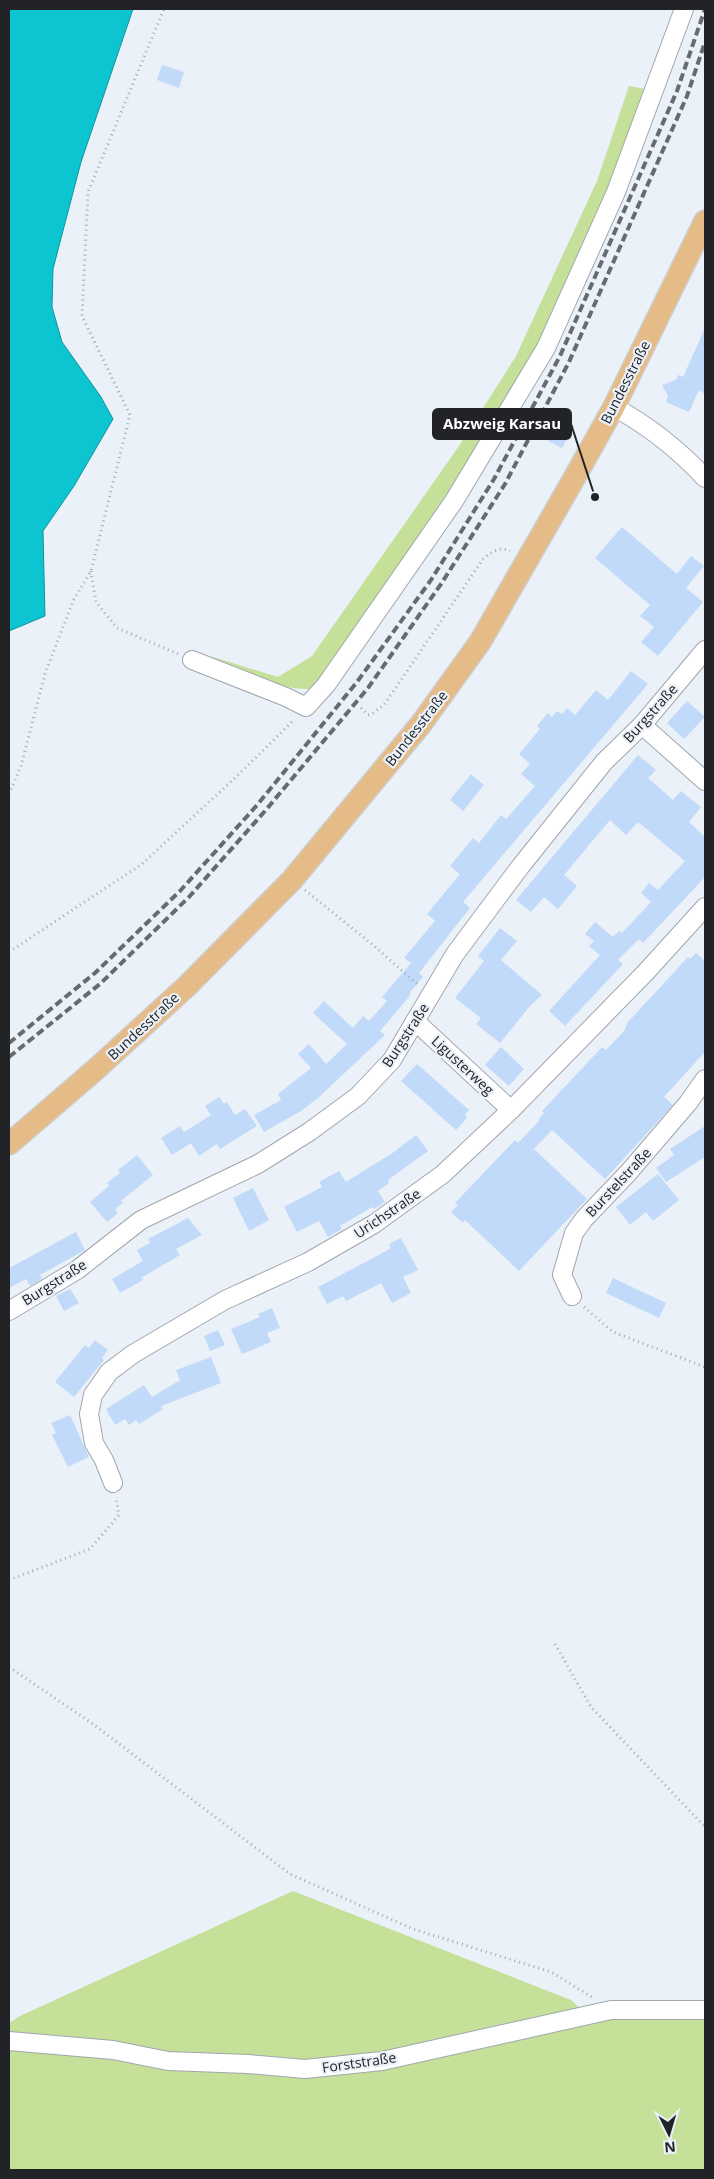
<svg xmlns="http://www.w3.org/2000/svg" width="714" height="2179" font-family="'Open Sans',sans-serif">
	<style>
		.green { fill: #c5e099 }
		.water { fill: #0cc5d0; stroke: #12949d }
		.building { fill: #c2daf9 }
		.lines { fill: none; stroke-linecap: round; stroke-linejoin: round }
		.minor-casing { stroke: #a1a6ad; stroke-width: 20 }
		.major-casing { stroke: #cecfcf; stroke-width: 24 }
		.path { stroke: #a6aab0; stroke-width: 3; stroke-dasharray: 1 4; stroke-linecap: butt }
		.minor { stroke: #fff; stroke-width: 18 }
		.major { stroke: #e5bb88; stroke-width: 21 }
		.rail { stroke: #676b6f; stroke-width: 4; stroke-dasharray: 8 4; stroke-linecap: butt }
		.labels { text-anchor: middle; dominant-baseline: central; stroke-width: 4.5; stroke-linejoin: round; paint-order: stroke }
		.street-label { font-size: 14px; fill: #212326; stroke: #ebf1f8 }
		.leader { fill: none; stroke: #212326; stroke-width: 2 }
		.callout-dot { fill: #212326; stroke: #ebf1f8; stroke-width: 2 }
		.callout { fill: #212326; stroke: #212326; stroke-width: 2 }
		.callout-label { font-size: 15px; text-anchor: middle; font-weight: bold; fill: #fff }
	</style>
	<rect width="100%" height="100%" fill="#ebf1f8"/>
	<g class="green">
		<path d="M 629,86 L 645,89 L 590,236 L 530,367 L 446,500 L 333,663 L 309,689 C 275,690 240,669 210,656 L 278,677 L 312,656 L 459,446 L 516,356 L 597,181 Z"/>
		<path d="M 293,1891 L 571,2000 L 594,2021 L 619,2018 L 705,2020 L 705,2170 L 9,2170 L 9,2023 L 20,2016 Z"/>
	</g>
	<path class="water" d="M 9,9 L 133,9 L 81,162 L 53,269 L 52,307 L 62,342 L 101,397 L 113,419 L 74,486 L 43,531 L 45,616 L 9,631 Z"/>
	<g class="building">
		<path d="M 162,65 L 184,72 L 179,88 L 157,80 Z"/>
		<path d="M 705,328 L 705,394 L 699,390 L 689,412 L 666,402 L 668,396 L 662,385 L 676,380 L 678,375 L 683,377 Z"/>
		<path d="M 560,418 L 574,426 L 562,448 L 548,441 L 550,436 L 546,434 L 553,421 L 558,423 Z"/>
		<path d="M 622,527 L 677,574 L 691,556 L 704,566 L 686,588 L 703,602 L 658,656 L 641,642 L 654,627 L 640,616 L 650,605 L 595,558 Z"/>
		<path d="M 631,671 L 648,684 L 463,902 L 470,908 L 419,973 L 423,977 L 411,991 L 409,997 L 380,1031 L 385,1035 L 318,1098 L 301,1111 L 264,1132 L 254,1115 L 281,1100 L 278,1094 L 311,1068 L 298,1054 L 309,1044 L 326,1064 L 347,1044 L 313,1013 L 324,1001 L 353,1028 L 363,1016 L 369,1021 L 387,1001 L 382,997 L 411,963 L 404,958 L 435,921 L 427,914 L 460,874 L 450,866 L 473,838 L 479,843 L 501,815 L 506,819 L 535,786 L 521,774 L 530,764 L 519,754 L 540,729 L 537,726 L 548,713 L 552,717 L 557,711 L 562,714 L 567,708 L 575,715 L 596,690 L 608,700 Z"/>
		<path d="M 687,701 L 705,717 L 684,739 L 667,723 Z"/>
		<path d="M 638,755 L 656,770 L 648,778 L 673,800 L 681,791 L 701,807 L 689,822 L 705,837 L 705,877 L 643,943 L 639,939 L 618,960 L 623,964 L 565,1026 L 549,1011 L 600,955 L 589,946 L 594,941 L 585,934 L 595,922 L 613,937 L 619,931 L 622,933 L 651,902 L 641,893 L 649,883 L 658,890 L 685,861 L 638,822 L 626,835 L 610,820 L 564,875 L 577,886 L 558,909 L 544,897 L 531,912 L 516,900 Z"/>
		<path d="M 471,774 L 484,785 L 463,811 L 450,800 Z"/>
		<path d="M 500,928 L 517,941 L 501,960 L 542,995 L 530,1006 L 500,1043 L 476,1024 L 481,1018 L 455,998 L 484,961 L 478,956 Z"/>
		<path d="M 696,953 L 705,961 L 705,1052 L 664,1097 L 673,1105 L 605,1179 L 552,1130 L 534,1149 L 587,1199 L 519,1271 L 465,1220 L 463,1223 L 451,1212 L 458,1205 L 455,1203 L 515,1140 L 518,1143 L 539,1121 L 538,1120 L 544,1113 L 542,1111 L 602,1047 L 606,1050 L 624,1031 L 628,1022 L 688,957 L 690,959 Z"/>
		<path d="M 501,1047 L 524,1069 L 509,1086 L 485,1065 Z"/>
		<path d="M 417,1064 L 469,1110 L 465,1115 L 467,1118 L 456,1130 L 401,1081 Z"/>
		<path d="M 219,1097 L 224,1104 L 227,1102 L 235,1115 L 245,1109 L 257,1126 L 220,1149 L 217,1144 L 199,1156 L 191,1143 L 172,1155 L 161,1138 L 180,1126 L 184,1132 L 211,1115 L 205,1106 Z"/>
		<path d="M 705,1126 L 705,1157 L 666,1182 L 656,1168 L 674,1155 L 670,1149 Z"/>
		<path d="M 416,1135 L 428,1151 L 388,1180 L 389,1183 L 378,1191 L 385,1202 L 374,1209 L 372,1207 L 340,1226 L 342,1229 L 328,1237 L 319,1221 L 297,1232 L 284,1207 L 322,1187 L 319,1182 L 339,1171 L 346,1182 L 394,1152 Z"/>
		<path d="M 137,1155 L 153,1175 L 121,1201 L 123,1203 L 115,1209 L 118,1213 L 107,1222 L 90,1202 L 109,1186 L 107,1183 L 120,1173 L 118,1170 Z"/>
		<path d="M 658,1174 L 679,1200 L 653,1221 L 646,1212 L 630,1225 L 616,1207 Z"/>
		<path d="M 253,1188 L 269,1220 L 249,1231 L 233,1198 Z"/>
		<path d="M 188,1218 L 202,1235 L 176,1249 L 180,1255 L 141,1278 L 143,1280 L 120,1293 L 112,1279 L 143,1261 L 137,1250 L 150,1243 L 148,1239 Z"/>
		<path d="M 76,1232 L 85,1250 L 40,1275 L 42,1279 L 30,1286 L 26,1279 L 9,1288 L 9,1268 Z"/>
		<path d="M 401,1238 L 418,1270 L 403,1277 L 411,1293 L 392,1303 L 381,1283 L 346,1301 L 343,1296 L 327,1304 L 318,1287 L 377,1256 L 391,1248 L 389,1244 Z"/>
		<path d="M 613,1278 L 666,1303 L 659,1318 L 606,1293 Z"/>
		<path d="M 70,1289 L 79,1303 L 64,1311 L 56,1296 Z"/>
		<path d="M 272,1308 L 280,1328 L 267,1333 L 271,1342 L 242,1354 L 231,1329 L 260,1317 L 258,1314 Z"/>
		<path d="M 218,1330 L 225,1345 L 210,1351 L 204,1336 Z"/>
		<path d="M 95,1340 L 108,1350 L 102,1358 L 104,1360 L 74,1397 L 55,1382 L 85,1345 L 89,1348 Z"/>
		<path d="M 211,1357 L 221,1383 L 161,1406 L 163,1409 L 139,1424 L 136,1420 L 129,1425 L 125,1419 L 115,1425 L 106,1409 L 144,1385 L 152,1397 L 180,1380 L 176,1370 Z"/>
		<path d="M 70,1415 L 89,1457 L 68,1467 L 52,1435 L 56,1433 L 51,1423 Z"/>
	</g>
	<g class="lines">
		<g class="minor-casing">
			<g id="minor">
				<path d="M 614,407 C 649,426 678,449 705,478"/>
				<path d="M 192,660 L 286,697 L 306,707 L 326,685 L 454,501 L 546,348 L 616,192 L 684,9"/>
				<path d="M 642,725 L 705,781"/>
				<path d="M 415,1021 L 511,1110"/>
				<path d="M 572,1296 L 562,1275 L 574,1233 L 584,1219 L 628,1173 L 688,1103 L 705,1079"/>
				<path d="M 9,1311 L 77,1270 L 141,1220 L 258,1164 L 309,1132 L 358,1096 L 392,1060 L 455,954 L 520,867 L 604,762 L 642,725 L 705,650"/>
				<path d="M 113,1483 L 104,1460 L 94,1443 L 89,1414 L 93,1395 L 109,1372 L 133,1354 L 225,1300 L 308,1262 L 374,1224 L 443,1174 L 511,1110 L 646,972 L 705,907"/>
				<path d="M 9,2041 L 113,2050 L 168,2061 L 248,2064 L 305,2069 L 382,2061 L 611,2010 L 705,2010"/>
			</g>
		</g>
		<g class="major-casing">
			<path id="major" d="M 9,1144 L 95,1070 L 187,986 L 292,880 L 421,724 L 480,642 L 572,482 L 614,407 L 705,221"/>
		</g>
		<g class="path">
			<path d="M 91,571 L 96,602 L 117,628 L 178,654"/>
			<path d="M 361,708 L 368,715 L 372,714 L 384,705 L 483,559 C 492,552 499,546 510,551"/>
			<path d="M 9,794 L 21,766 L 45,674 L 73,601 L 91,571 L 130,415 L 82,316 L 88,192 L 164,9"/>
			<path d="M 305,890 L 373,945 L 417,984"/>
			<path d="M 9,952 L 142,864 L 236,777 L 294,720"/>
			<path d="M 584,1307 L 613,1332 L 705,1367"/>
			<path d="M 9,1580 L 90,1549 L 119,1515 L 116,1498"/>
			<path d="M 555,1644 L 591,1707 L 705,1827"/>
			<path d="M 9,1667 L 93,1724 L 290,1874 L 413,1929 L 551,1972 L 592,1997"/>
		</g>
		<use href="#minor" class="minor"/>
		<use href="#major" class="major"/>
		<g class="rail">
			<path d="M 9,1043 L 95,973 L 180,891 L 258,804 L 357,682 L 431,580 L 494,479 L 560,356 L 677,91 L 705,9"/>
			<path d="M 9,1057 L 100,984 L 189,897 L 265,811 L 368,688 L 441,584 L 505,484 L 569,362 L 687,96 L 705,42"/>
		</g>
	</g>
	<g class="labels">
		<g class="street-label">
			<text transform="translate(625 382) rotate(-63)">Bundesstraße</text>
			<text transform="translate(650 713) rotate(-48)">Burgstraße</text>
			<text transform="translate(416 728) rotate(-52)">Bundesstraße</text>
			<text transform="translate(143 1026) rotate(-43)">Bundesstraße</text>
			<text transform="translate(405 1035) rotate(-57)">Burgstraße</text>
			<text transform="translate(463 1065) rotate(43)">Ligusterweg</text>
			<text transform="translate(618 1182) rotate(-47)">Burstelstraße</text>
			<text transform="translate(387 1213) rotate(-34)">Urichstraße</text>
			<text transform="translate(54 1282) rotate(-32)">Burgstraße</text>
			<text transform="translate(359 2062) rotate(-8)">Forststraße</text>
		</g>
	</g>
	<path class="leader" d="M595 497L571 424"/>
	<circle class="callout-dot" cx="595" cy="497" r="5"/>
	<rect class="callout" x="433" y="409" width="138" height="30" rx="5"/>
	<g class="callout-label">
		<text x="502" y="429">Abzweig Karsau</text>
	</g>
	<rect width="714" height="2179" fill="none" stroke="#212326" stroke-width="20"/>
	<g transform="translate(669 2134) rotate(175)" stroke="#ebf1f8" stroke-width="4" paint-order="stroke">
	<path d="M0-4L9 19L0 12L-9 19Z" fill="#212326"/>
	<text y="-8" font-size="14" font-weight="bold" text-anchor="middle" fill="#212326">N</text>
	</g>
</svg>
